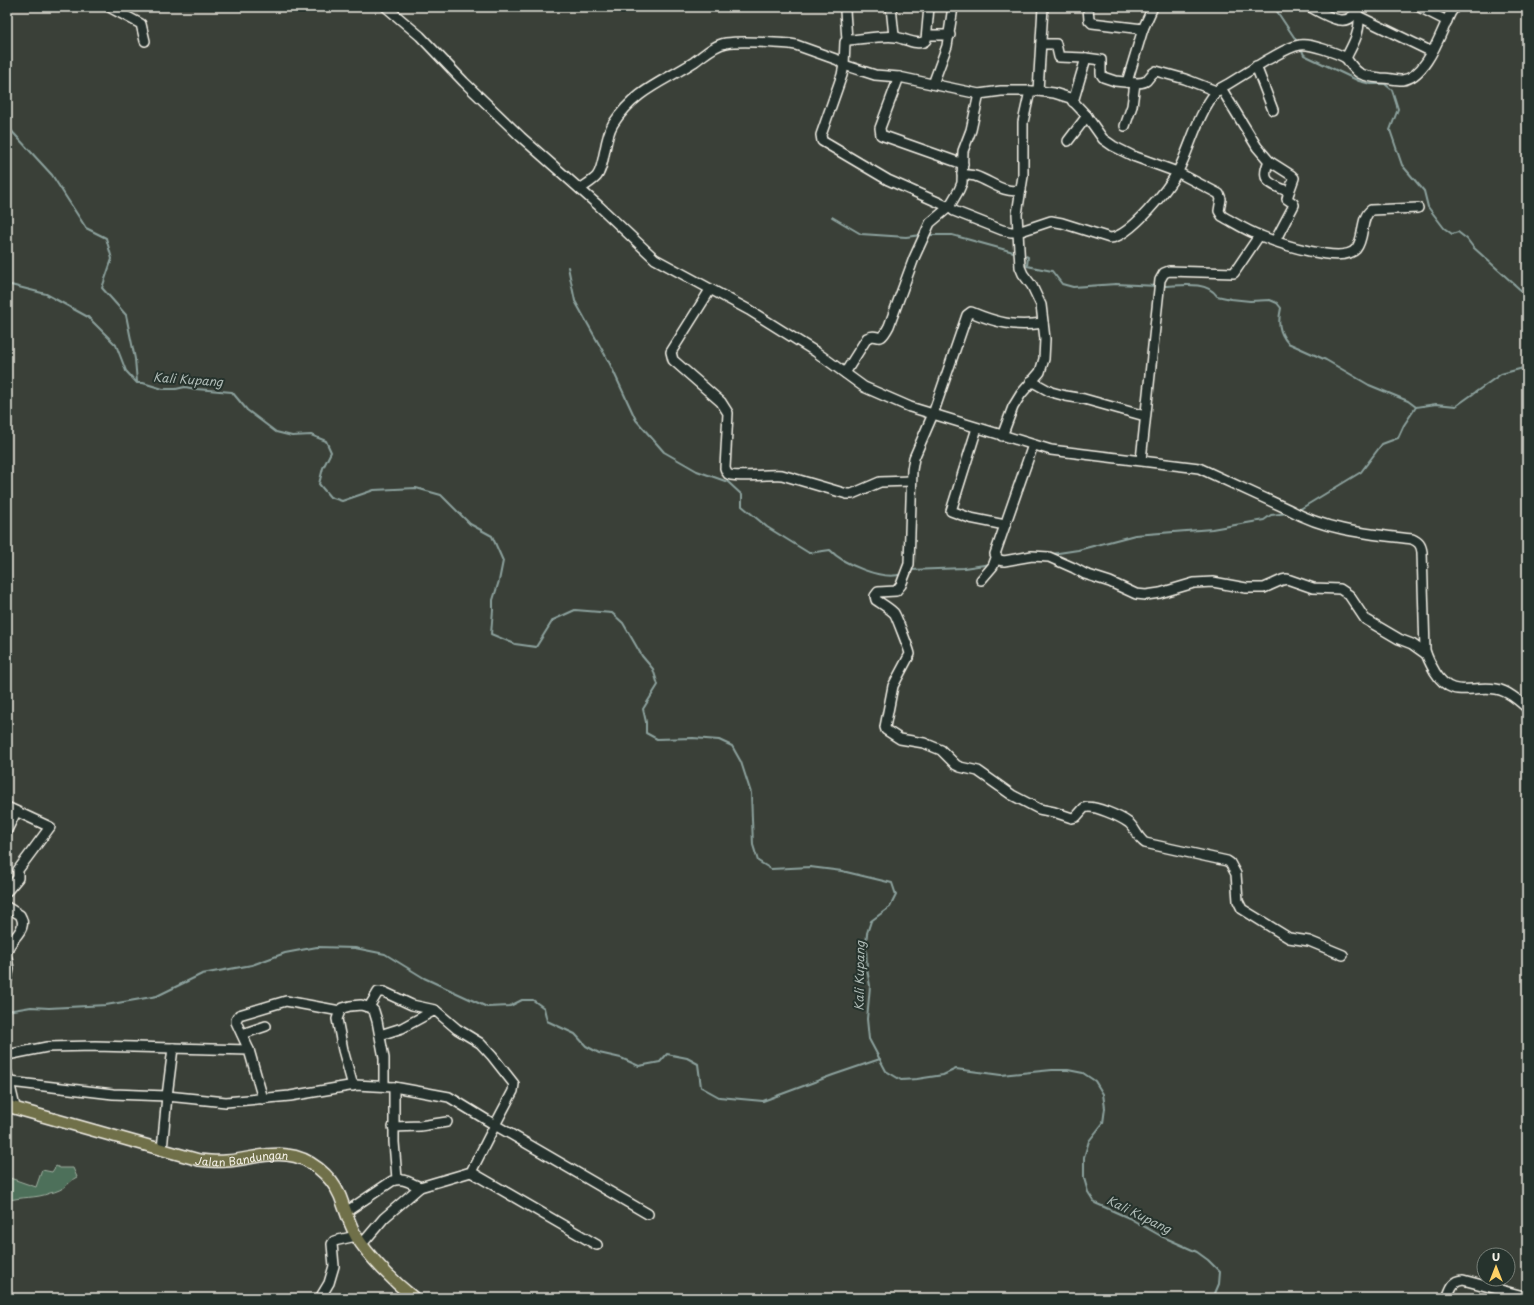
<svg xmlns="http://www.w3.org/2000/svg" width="1534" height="1305" font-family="'Playpen Sans',sans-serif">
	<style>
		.green { fill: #4d6f5a; stroke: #a0b0a1 }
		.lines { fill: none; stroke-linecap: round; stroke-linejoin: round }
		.stream { stroke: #8ca19d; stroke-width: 2 }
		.minor-casing { stroke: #f4f1e8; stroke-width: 12 }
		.major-casing { stroke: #f4f1e8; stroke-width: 14 }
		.minor { stroke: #26332d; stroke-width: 9 }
		.major { stroke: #70704a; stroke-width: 11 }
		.labels { text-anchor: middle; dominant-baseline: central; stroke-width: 4; stroke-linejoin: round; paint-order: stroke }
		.street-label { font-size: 11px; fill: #f4f1e8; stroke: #26332d }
		.water-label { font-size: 12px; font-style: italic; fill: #afbbb6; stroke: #26332d }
	</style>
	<rect width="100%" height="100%" fill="#3a4038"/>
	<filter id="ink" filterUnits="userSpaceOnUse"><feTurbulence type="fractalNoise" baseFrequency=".025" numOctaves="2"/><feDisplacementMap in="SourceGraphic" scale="8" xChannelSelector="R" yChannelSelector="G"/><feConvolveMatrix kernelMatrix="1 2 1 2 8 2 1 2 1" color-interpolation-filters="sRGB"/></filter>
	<g filter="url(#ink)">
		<path class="green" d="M 56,1166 L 60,1168 L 73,1168 L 77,1177 C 72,1179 71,1182 67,1185 C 63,1189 56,1192 50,1193 C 35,1199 22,1196 7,1201 L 7,1177 L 36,1187 L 42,1170 L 52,1172 Z"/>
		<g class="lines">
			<g class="stream">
				<path d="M 1274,7 L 1298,43"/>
				<path d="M 1301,48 L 1304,55 L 1359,81 L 1371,84 L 1385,84 L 1392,90 L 1398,109 L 1390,130 L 1402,165 L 1424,191 L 1428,207 L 1444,228 L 1452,234 L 1458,232 L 1467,239 L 1473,247 L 1525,294 L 1527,299"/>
				<path d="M 7,126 L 52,175 L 86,228 L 106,238 L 112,259 L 102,288 L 126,315 L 135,359 L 137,382"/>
				<path d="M 832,217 L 861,234 L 906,237 L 921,235"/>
				<path d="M 928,235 L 952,235 L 1017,253"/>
				<path d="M 1023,255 L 1028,257 L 1027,266 L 1052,271 L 1062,284 L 1073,287 L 1116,284 L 1157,286"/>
				<path d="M 568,267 L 575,301 L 610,364 L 636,420 L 664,452 L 697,471 L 728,482 L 742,495 L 742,506 L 767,527 L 809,553 L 830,550 C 843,564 883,581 902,574"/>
				<path d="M 7,284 L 46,294 L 88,317 L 116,345 L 126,371 L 137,383 L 143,383 L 163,389 L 176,389 L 185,387 L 196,389 L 232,392 L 247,410 L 276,432 L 292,436 L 311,435 L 326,441 L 331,452 L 323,468 L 319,484 L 330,497 L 342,501 L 374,490 L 416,488 L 441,495 L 470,524 L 492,536 L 503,561 L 499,581 L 493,600 L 493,610 L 491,634 L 515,644 L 536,647 L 553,620 L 575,610 L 612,613 L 623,623 L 642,656 L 653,669 L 658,685 L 643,709 L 646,722 L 646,733 L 657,739 L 693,738 L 719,740 L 732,746 L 741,762 L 751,793 L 753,845 L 758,861 L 771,869 L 810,867 L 842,871 L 892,883 L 896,895 L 890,907 L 871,921 L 867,933 L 866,947 L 867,969 L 870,986 L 867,1019 L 869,1039 L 886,1071 L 901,1080 L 917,1079 L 943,1075 L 956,1069 L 1001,1075 L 1052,1070 L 1068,1070 L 1083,1073 L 1095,1081 L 1103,1094 L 1105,1108 L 1103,1123 L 1089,1141 L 1084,1157 L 1084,1178 L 1088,1192 L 1095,1203 L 1129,1218 L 1161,1236 L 1197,1252 L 1208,1260 L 1220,1272 L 1219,1284 L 1213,1298"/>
				<path d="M 1162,286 C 1179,286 1206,280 1217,296 L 1231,299 L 1250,301 L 1270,300 L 1277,303 L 1281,308 C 1278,321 1278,332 1288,343 L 1326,360 L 1369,385 L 1408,401 L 1416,407"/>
				<path d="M 1297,511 L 1361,472 L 1382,444 L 1398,438 L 1404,425 L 1416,407 L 1436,404 L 1456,406 L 1501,374 L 1527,367"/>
				<path d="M 1052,554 L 1078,550 L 1135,535 L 1212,529 L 1264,520 L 1271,515 L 1289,513"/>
				<path d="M 910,570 L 964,568 L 991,564"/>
				<path d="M 7,1011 L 31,1007 L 49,1008 L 106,1005 L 135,1000 L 157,996 L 202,974 L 252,965 L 285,953 L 317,947 L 355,948 L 385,954 L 424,978 L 487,1007 L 510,1006 L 522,1000 L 533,1000 L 544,1008 L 547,1021 L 575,1034 L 586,1046 L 599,1053 L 621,1058 L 639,1066 L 660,1062 L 667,1054 L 687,1058 L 698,1064 L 701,1087 L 719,1097 L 763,1101 L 833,1075 L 880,1059"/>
			</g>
			<g class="minor-casing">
				<g id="minor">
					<path d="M 109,7 L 141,24 L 145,41"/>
					<path d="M 386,7 L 420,36 L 464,82 L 521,137 L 599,206 L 655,259 L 749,310 L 816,352 L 864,387 L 910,407 L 1051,450 L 1199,468 L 1290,510 C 1327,531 1371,534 1412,539 C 1419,542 1421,545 1422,552 L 1425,650 C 1427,658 1431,665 1435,672 C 1452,700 1470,685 1496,689 C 1508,691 1518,700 1527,708"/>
					<path d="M 891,7 L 894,36"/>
					<path d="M 929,7 L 926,40 C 920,47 905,39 896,37 C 885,35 862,39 849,40 L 845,42 L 844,65 L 842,75 L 821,135 L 822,141 L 888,180 L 949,207 L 954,211 L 1002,230 L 1011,232 L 1018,232 L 1051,221 L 1062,223 L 1110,238 C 1130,237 1168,189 1178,171 C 1191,146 1197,115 1216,92 C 1219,89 1224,86 1228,84 C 1241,76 1254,68 1267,60 C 1277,55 1288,47 1300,45 C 1309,43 1337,53 1346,58 C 1352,46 1360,33 1359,19 C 1359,15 1356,11 1355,7"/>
					<path d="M 1088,7 L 1089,20 L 1092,23 L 1143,29"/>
					<path d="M 1310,7 C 1324,14 1348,31 1356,10"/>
					<path d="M 1419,7 L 1447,21"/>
					<path d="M 845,11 L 847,40"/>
					<path d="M 1360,17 L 1432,52"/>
					<path d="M 927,35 L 950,35"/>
					<path d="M 1041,44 L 1056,44 L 1059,57 L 1086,58 L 1101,60 L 1101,74 L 1103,77 L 1115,81 L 1135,83"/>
					<path d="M 1346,58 C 1357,74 1360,76 1381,78 C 1388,78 1395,80 1402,80 C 1427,78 1441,31 1451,12 L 1455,7"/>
					<path d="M 1256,66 L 1273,110"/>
					<path d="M 899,77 L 880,128 L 881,135 L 963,164"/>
					<path d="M 1127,82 L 1143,29 L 1153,7"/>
					<path d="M 933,84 L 947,46 L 953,7"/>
					<path d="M 1221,88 L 1257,147 L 1269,161 C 1259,183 1272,184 1289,192 L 1287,199 L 1293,203 L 1294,205 L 1275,241"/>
					<path d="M 1038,91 L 1043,7"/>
					<path d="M 1073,102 L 1086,58"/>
					<path d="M 1125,126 L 1132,106 L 1135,83 C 1152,83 1145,77 1156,71 L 1185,79 L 1216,91"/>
					<path d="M 1068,141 L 1087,116"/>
					<path d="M 1269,161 L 1291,175 L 1294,178 L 1289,192"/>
					<path d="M 962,174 C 966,175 971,175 975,176 C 991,181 1003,194 1021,190"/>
					<path d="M 580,189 C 585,185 593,181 597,176 C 605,166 604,138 613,124 C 635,90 663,82 694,62 C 704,55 714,45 726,43 C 745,40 769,43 790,44 L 796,45 L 838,60 L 844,65 L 875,75 L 899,77 L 979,94 L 1001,91 L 1038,91 L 1054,93 L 1070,98 L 1086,115 L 1103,139 L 1113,146 L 1133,156 L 1177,172 L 1219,194 L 1221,199 L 1219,211 L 1222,216 C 1235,223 1247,231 1261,236 C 1278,243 1342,265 1356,249 C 1365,238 1360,218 1371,210 L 1418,208"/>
					<path d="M 710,290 L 671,352 L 673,360 L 721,402 L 728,413 L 725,468 C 726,471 726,472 728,474 C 733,478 771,474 782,475 L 847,494 L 852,494 L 880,482 L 911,481"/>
					<path d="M 1043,323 C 1015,327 997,323 971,312 L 967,315 L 933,414 L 914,458 L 912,470 L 909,564 L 901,585 L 896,591 L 878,592 L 875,596 L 876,600 C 882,604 889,608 894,613 C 896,615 910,652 910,654 L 893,686 L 885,727 L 886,730 L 900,739 L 924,743 L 941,750 L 956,765 L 960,767 L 978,771 L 1012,795 L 1039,809 L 1054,812 L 1072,818 L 1076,817 L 1084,808 C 1093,804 1121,817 1129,823 C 1135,828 1137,837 1145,843 L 1227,861 L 1230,863 L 1236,874 L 1238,901 L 1242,909 L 1289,938 L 1309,941 L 1343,955"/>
					<path d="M 845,373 L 867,338 C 879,331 878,347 889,326 L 914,258 L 930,223 L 949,207 L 959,190 L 962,183 L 963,151 L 971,130 L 979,94"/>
					<path d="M 1031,381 L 1051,392 L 1066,396 L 1084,399 L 1145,416"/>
					<path d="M 977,428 L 951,511 L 970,518 L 1005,525"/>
					<path d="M 1002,436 L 1013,407 L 1021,394 L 1040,372 L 1044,359 L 1045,339 L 1041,305 L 1032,286 L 1023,274 L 1020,267 L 1018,232 L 1017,214 L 1023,176 L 1023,122 L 1030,91"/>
					<path d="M 1033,445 L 995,554 L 999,560 L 1004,561 L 1032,556 L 1049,557 L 1074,568 L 1085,574 L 1110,582 L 1136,594 L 1146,595 L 1160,593 L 1194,583 L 1213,582 L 1246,588 L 1264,588 L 1282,580 L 1287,579 L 1313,588 L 1340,589 L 1349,595 L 1365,619 L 1399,639 L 1412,644 L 1426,654"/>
					<path d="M 1141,460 L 1160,280 L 1164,273 L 1169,271 L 1234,273 L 1259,236"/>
					<path d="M 981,580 L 993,566 L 996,558"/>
					<path d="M 7,807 L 50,827 L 18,870 L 18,878 L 7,891"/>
					<path d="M 7,830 L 16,812"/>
					<path d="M 7,907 L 20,915 C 29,930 11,937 7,951"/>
					<path d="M 7,958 L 9,969 L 7,979"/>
					<path d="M 369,1007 L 378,992 L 384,992 L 412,1005 L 435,1010"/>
					<path d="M 242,1034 L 266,1026"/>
					<path d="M 249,1050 L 236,1022 L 236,1020 L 239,1015 L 286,1001 L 340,1011"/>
					<path d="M 7,1055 L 47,1047 L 95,1046 L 249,1050 L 263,1099"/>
					<path d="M 7,1073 L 15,1107"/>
					<path d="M 10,1082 L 113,1094 L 167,1096 L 226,1102 L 290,1096 L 355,1085 L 394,1087 L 449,1097 L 495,1125 L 513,1091 L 514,1084 L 492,1056 L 480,1043 L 457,1029 L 435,1010 L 402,1028 L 380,1035"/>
					<path d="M 353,1086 L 343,1050 L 337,1019 L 340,1011 L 343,1008 L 350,1006 L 361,1005 L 371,1008 L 374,1011 L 377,1021 L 384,1058 L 384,1086"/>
					<path d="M 394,1087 L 394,1142 L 397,1179"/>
					<path d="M 393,1127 L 420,1126 L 447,1122"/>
					<path d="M 162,1150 L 167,1096 L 173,1048"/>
					<path d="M 471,1172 L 597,1245"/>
					<path d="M 346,1212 L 392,1181 C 402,1177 410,1183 420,1187"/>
					<path d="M 362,1244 L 384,1218 L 420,1187 L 471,1172 L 495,1125 L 648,1214"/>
					<path d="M 320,1298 L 329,1283 L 334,1266 L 332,1244 L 334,1241 L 356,1236"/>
					<path d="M 1447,1298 C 1451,1289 1452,1281 1463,1280 L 1527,1297"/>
				</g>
			</g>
			<g class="major-casing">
				<g id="major">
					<path id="s1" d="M 7,1106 L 199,1160 C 208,1161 217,1162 226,1161 C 246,1160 266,1152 287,1155 C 309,1157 331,1175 340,1196 C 345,1209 349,1223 356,1236 C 369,1257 394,1282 414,1298"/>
				</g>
			</g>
			<use href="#minor" class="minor"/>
			<use href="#major" class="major"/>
		</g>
	</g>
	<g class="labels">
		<g class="street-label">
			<text stroke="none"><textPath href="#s1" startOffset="243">Jalan Bandungan</textPath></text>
		</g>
		<g class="water-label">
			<text transform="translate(188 379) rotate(4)">Kali Kupang</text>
			<text transform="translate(859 976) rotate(-89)">Kali Kupang</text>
			<text transform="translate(1139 1214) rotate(26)">Kali Kupang</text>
		</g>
	</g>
	<rect width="1534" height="1305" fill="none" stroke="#26332d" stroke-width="24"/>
	<rect x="12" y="12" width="1510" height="1281" fill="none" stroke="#f4f1e8" stroke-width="1.5" filter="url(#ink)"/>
	<g transform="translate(1496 1267)"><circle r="19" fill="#26332d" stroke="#787f78"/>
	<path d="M0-3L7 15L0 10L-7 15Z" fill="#ffd166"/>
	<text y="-6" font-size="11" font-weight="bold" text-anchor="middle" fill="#f4f1e8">U</text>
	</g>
</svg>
